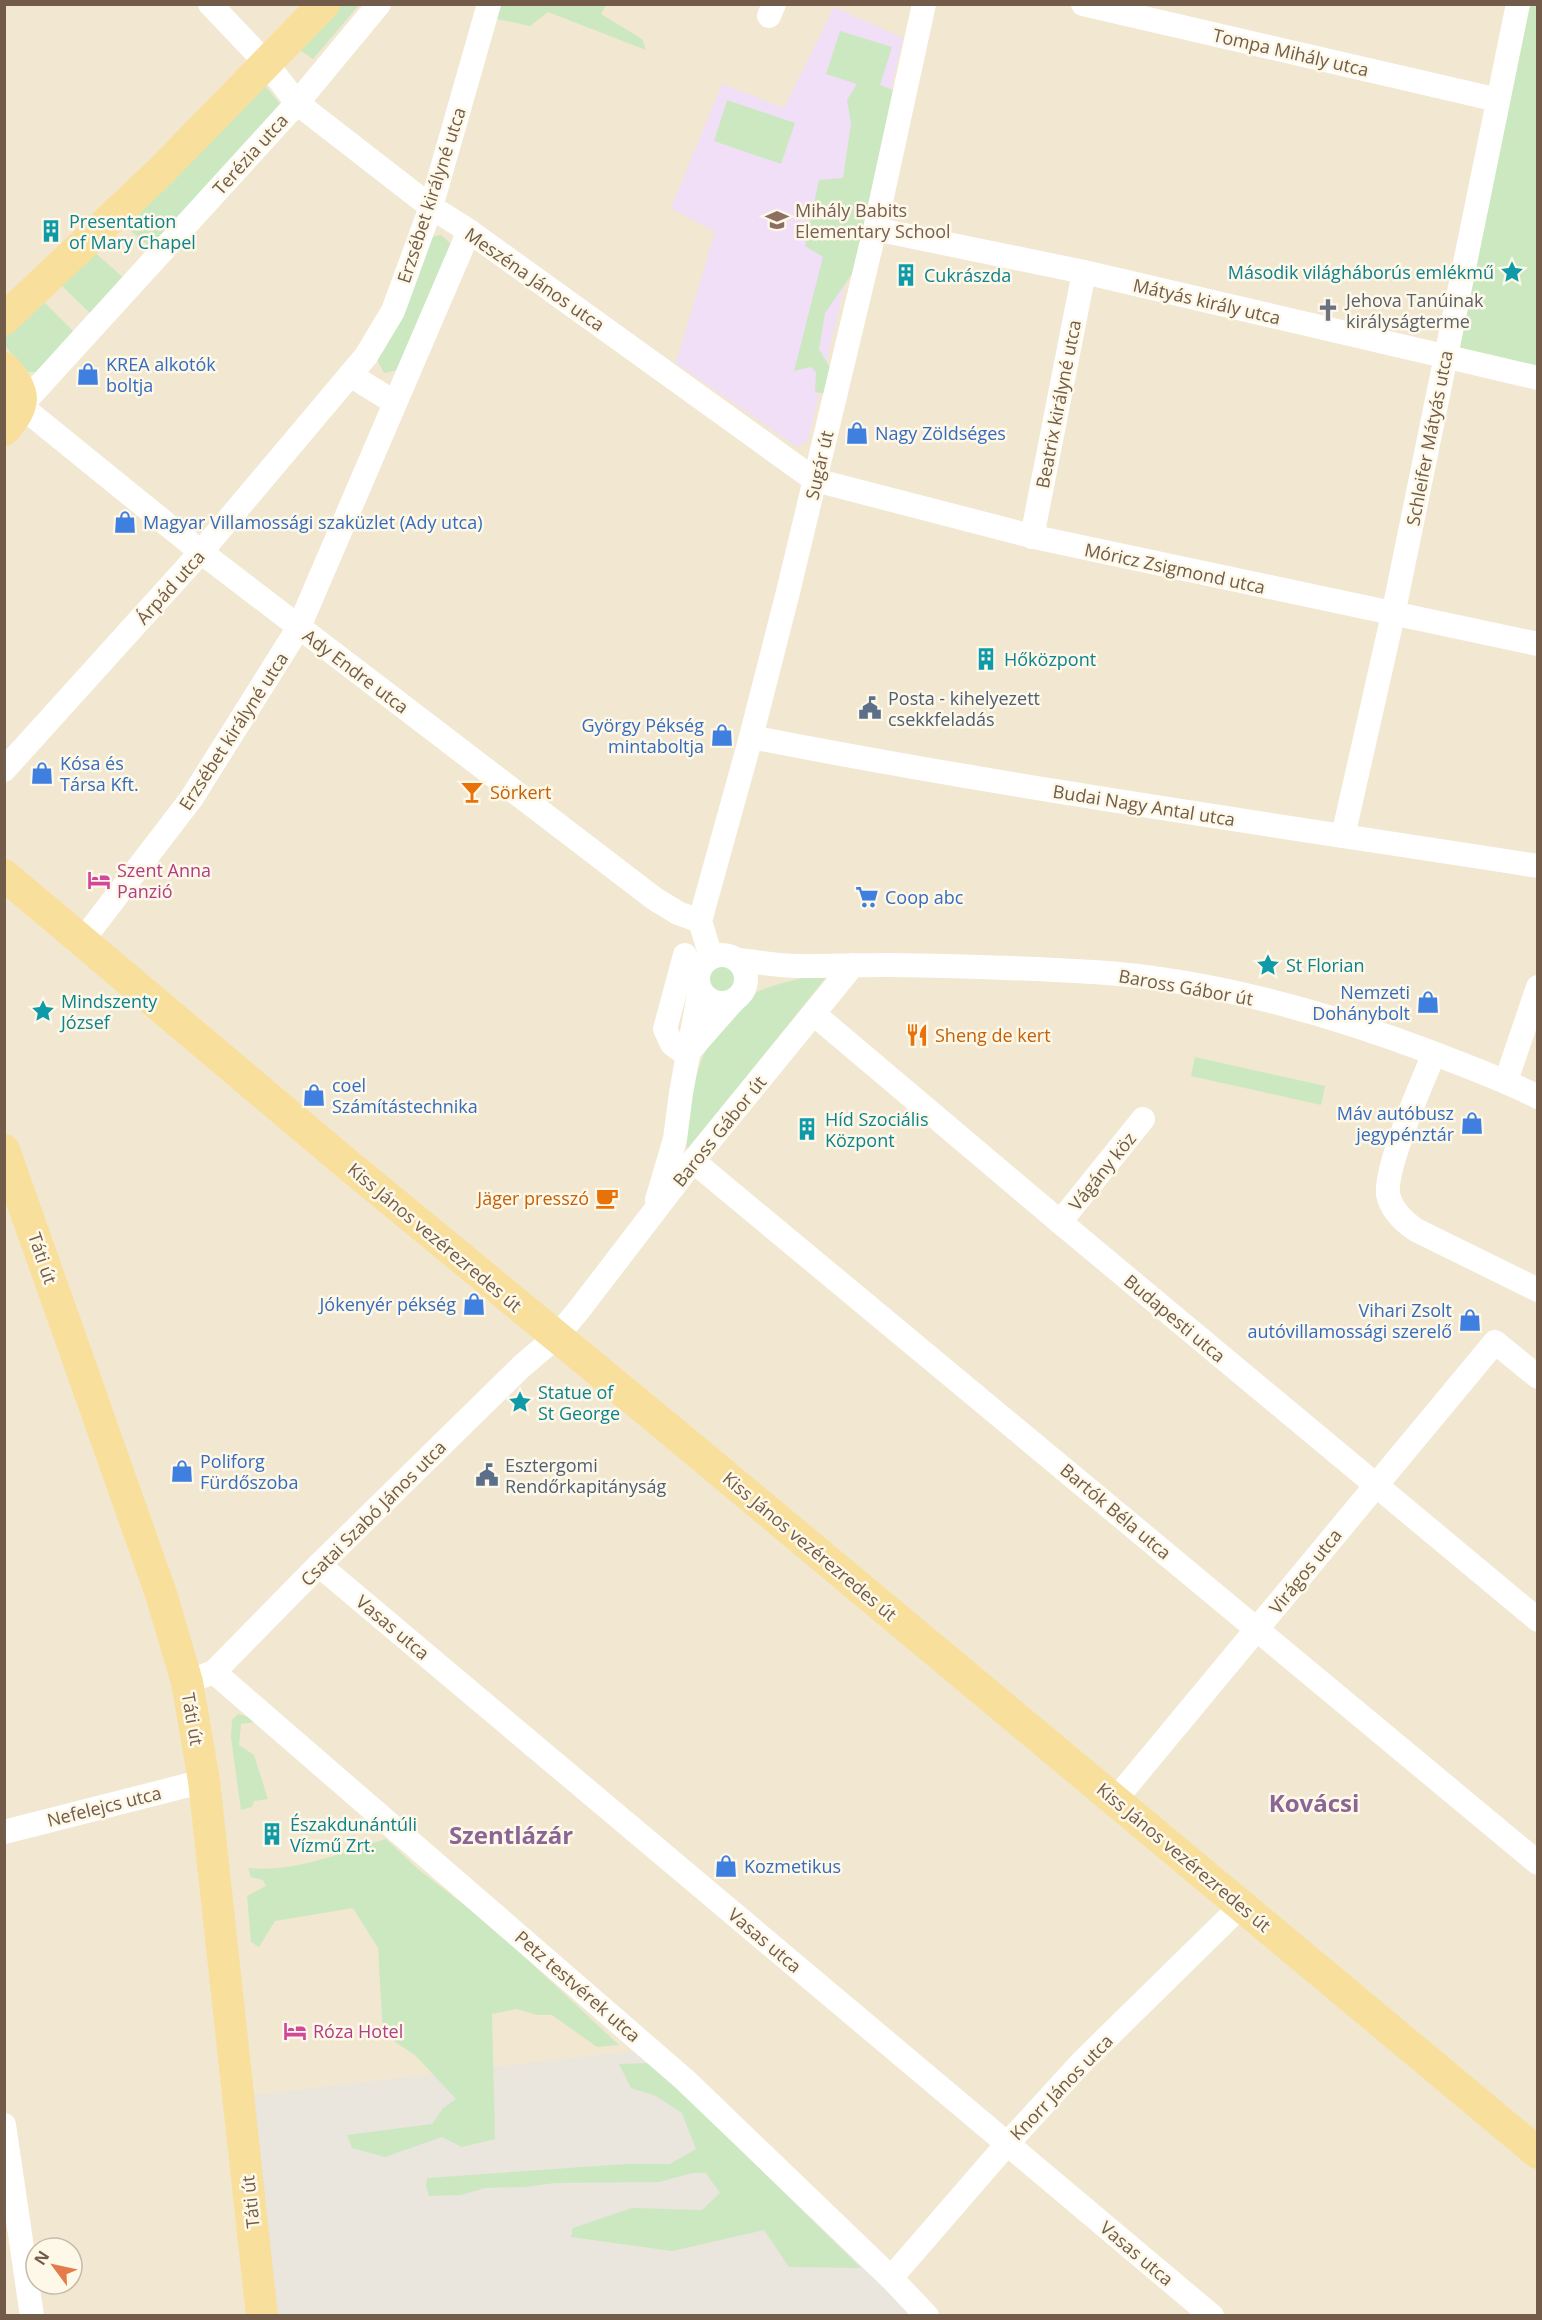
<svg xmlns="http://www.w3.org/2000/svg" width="1542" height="2320" font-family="'Open Sans',sans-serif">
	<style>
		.residential { fill: #f2e7d1; fill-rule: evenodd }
		.industrial { fill: #eae5dd }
		.education { fill: #f1dff7 }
		.green { fill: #cce8c1 }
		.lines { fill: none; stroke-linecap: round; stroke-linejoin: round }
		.minor { stroke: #fff; stroke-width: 24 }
		.major { stroke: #f8e09c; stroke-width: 32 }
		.labels { text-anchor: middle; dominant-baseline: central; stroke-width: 5; stroke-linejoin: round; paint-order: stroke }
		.street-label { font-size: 18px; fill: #725c49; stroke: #fef8e8 }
		.education-label { font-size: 18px; fill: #785e54; stroke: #fef8e8; text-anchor: start }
		.culture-label { font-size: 18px; fill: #0d838f; stroke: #fef8e8; text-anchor: start }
		.worship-label { font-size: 18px; fill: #5b616d; stroke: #fef8e8; text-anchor: start }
		.shop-label { font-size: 18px; fill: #366cbe; stroke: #fef8e8; text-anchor: start }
		.service-label { font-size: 18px; fill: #4e5e75; stroke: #fef8e8; text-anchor: start }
		.food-label { font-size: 18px; fill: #c56008; stroke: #fef8e8; text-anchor: start }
		.hotel-label { font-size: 18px; fill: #b23c85; stroke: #fef8e8; text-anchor: start }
		.district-label { font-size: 24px; font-weight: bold; fill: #8a6595; stroke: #fef8e8 }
	</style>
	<rect width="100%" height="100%" fill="#fbf4e2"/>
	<path class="residential" d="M 5,5 L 1537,5 L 1537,2315 L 5,2316 ZM 36,2248 L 72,2248 L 72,2284 L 36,2284 Z"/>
	<path class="industrial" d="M 650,2049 L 924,2315 L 261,2315 L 239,2097 Z"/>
	<path class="education" d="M 834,7 L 903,38 L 808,441 L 797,447 L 676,363 L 715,232 L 671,208 L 722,84 L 784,108 Z"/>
	<g class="green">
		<path d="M 334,5 L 359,5 L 313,59 L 294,46 Z"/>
		<path d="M 496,5 L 606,5 L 601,14 L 642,39 L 646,50 L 548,12 L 530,26 L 492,18 Z"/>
		<path d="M 1528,5 L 1537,5 L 1537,373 L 1457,353 Z"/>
		<path d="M 840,31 L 892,47 L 880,85 L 896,91 L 852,274 L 825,313 L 819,349 L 832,371 L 826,394 L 815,392 L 816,372 L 811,367 L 794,371 L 823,257 L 805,246 L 819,180 L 843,178 L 851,123 L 847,100 L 857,84 L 826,74 Z"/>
		<path d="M 262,82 L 281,105 L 150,247 L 118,220 Z"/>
		<path d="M 727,100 L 795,123 L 781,164 L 714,141 Z"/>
		<path d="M 441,235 L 456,249 L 403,369 L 384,373 L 377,360 L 425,238 Z"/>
		<path d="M 92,250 L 126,280 L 92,315 L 58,282 Z"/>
		<path d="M 39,297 L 74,332 L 39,372 L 28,372 L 5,346 L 5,331 Z"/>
		<circle cx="722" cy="979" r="18"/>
		<path d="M 809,976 L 827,976 L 688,1150 C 679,1127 695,1074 705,1052 C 714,1033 735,1006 752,995 C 765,986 793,981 809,976 Z"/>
		<path d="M 1195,1057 L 1325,1086 L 1321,1105 L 1191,1076 Z"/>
		<path d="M 238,1714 L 249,1717 L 254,1722 L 241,1724 L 239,1745 L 254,1755 L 268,1799 L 254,1801 L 252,1807 L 241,1810 L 231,1737 L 232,1720 Z"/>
		<path d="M 386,1839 L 418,1869 L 495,1929 L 619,2045 L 597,2047 L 552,2015 L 537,2015 L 517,2009 L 492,2014 L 495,2139 L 462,2147 L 442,2137 L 385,2157 L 352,2148 L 347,2135 L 432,2124 L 443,2108 L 456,2099 L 415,2055 L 383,2034 L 378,1948 L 353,1908 L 275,1921 L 259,1947 L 251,1942 L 247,1896 L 266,1886 L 263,1880 L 251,1877 L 248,1868 C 296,1873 341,1852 386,1839 Z"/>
		<path d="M 652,2063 L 861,2268 L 789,2267 L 764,2230 L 672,2251 L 571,2237 L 573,2228 L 632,2208 L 702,2210 L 720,2193 L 706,2173 L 692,2173 L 659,2182 L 555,2183 L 524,2187 L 485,2188 L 461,2195 L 429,2196 L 426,2186 L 427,2178 L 626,2164 L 670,2164 L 696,2149 L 682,2113 L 656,2096 L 631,2088 L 619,2064 Z"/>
	</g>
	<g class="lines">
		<g class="minor">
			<path d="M 210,4 L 267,64 L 297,103 L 431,207 L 469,231 L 815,480 L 1039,538 L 1538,644"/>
			<path d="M 379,4 L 297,103 L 21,406 L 201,552 L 655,899 L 678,913 L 700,921"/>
			<path d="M 1083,4 L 1498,100"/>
			<path d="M 769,16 L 774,4"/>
			<path d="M 875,229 L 1084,272 L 1538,378"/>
			<path d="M 350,375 L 394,402"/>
			<path d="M 1032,537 L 1084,272"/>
			<path d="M 751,737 C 1012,788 1275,825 1538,866"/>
			<path d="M 4,770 L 201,552 L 366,356 L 393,311 L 431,207 L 489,4"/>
			<path d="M 1343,836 L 1393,615 L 1518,4"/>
			<path d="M 82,941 L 191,799 L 299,627 L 469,231"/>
			<circle cx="722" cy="979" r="24"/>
			<path d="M 685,955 L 665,1029 L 672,1044 L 688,1056"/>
			<path d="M 711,957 L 700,921 L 751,737 L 788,592 L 875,229 L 924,4"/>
			<path d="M 739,960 C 758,962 778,966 798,966 C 828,966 858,965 888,965 C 957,966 1025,968 1093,972 C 1209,979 1325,1012 1433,1053 C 1468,1067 1503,1079 1538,1097"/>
			<path d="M 814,1014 L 1060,1222 L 1538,1620"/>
			<path d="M 690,1050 L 734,1000"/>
			<path d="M 1434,1054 C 1422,1082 1385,1167 1388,1194 C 1391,1210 1403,1221 1416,1230 L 1538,1290"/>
			<path d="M 1506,1081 L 1538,987"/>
			<path d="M 693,1161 L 1538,1863"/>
			<path d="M 657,1200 L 675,1139 L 681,1093 L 700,989"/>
			<path d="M 1060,1222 L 1143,1119"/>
			<path d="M 319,1565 L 1212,2316"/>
			<path d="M 214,1672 L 685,2080 L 891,2278 L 927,2316"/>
			<path d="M 187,1682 L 214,1672 L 319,1565 L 522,1366 L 556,1337 L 578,1311 L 693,1161 L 853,965"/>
			<path d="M 1115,1800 L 1495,1342 L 1538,1377"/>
			<path d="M 4,1832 L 204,1781"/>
			<path d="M 4,2125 L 32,2316"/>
			<path d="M 891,2278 L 1007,2144 L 1082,2062 L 1241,1906"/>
		</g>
		<g class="major">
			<path d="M 4,319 L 159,173 L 324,4"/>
			<path d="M 4,368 C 26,392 27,405 4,430"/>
			<path d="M 4,875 L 347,1164 L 668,1428 L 1538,2153"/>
			<path d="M 4,1150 L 161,1594 L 187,1682 L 204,1781 L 262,2316"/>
		</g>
	</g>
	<defs>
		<g id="school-bare" transform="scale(1.8)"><path d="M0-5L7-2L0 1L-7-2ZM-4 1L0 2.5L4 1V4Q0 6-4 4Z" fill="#8d6e63" stroke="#fef8e8" stroke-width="2.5" paint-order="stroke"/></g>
		<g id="building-bare" transform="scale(1.8)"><path d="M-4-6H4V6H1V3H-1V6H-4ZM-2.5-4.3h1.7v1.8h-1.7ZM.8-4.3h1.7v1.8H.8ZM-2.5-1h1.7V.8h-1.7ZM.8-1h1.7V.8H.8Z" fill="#0f9aa8" stroke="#fef8e8" stroke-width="2.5" paint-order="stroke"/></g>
		<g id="sight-bare" transform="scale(1.8)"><path d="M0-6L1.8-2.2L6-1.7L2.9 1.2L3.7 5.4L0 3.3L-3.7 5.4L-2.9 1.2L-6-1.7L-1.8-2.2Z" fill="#0f9aa8" stroke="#fef8e8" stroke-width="2.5" paint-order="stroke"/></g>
		<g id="church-bare" transform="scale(1.8)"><path d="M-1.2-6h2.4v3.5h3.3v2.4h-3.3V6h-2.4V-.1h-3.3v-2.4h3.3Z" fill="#6b7280" stroke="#fef8e8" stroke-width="2.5" paint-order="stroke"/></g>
		<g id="shop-bare" transform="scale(1.8)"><path d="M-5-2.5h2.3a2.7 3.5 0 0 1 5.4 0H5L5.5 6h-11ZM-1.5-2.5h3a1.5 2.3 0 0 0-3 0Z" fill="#3f7fe0" stroke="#fef8e8" stroke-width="2.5" paint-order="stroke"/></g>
		<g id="civic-bare" transform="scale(1.8)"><path d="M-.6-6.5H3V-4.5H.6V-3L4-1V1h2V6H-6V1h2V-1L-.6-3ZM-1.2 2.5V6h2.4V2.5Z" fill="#5c6f8a" stroke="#fef8e8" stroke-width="2.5" paint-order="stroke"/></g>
		<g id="bar-bare" transform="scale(1.8)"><path d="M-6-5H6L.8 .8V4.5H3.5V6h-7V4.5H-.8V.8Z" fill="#e8710a" stroke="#fef8e8" stroke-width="2.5" paint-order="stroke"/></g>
		<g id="hotel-bare" transform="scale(1.8)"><path d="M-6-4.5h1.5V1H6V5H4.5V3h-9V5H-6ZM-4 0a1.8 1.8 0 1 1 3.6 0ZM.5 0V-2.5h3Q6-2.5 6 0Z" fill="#d1479c" stroke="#fef8e8" stroke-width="2.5" paint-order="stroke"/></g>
		<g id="supermarket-bare" transform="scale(1.8)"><path d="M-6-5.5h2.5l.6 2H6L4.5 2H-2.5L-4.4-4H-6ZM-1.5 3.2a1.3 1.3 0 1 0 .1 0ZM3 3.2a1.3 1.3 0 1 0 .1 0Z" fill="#3f7fe0" stroke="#fef8e8" stroke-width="2.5" paint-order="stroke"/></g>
		<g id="restaurant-bare" transform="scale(1.8)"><path d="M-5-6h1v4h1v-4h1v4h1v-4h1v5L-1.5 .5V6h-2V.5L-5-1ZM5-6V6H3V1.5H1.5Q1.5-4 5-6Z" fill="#e8710a" stroke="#fef8e8" stroke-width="2.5" paint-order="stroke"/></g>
		<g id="cafe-bare" transform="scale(1.8)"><path d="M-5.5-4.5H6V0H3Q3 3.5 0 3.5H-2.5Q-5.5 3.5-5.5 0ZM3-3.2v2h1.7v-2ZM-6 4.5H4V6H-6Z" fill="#e8710a" stroke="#fef8e8" stroke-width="2.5" paint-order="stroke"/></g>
	</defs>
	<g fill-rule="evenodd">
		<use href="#school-bare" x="777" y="220"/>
		<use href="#building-bare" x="51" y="231"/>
		<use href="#sight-bare" x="1512" y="272"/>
		<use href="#building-bare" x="906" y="275"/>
		<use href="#church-bare" x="1328" y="310"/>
		<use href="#shop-bare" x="88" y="374"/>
		<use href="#shop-bare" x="857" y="433"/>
		<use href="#shop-bare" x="125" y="522"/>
		<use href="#building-bare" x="986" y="659"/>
		<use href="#civic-bare" x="870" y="708"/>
		<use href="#shop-bare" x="722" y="735"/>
		<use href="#shop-bare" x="42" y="773"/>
		<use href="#bar-bare" x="472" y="792"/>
		<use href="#hotel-bare" x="99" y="880"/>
		<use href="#supermarket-bare" x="867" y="897"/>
		<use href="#sight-bare" x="1268" y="965"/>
		<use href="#shop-bare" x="1428" y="1002"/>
		<use href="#sight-bare" x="43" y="1011"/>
		<use href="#restaurant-bare" x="917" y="1035"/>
		<use href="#shop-bare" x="314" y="1095"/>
		<use href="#shop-bare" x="1472" y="1123"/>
		<use href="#building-bare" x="807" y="1129"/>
		<use href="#cafe-bare" x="607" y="1198"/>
		<use href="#shop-bare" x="474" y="1304"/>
		<use href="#shop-bare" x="1470" y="1320"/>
		<use href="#sight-bare" x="520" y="1402"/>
		<use href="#shop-bare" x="182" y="1471"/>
		<use href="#civic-bare" x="487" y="1475"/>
		<use href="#building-bare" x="272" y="1834"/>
		<use href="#shop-bare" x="726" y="1866"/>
		<use href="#hotel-bare" x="295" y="2031"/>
	</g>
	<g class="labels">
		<g class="street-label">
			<text transform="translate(1291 52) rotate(13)">Tompa Mihály utca</text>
			<text transform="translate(250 154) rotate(-48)">Terézia utca</text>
			<text transform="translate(431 195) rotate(-72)">Erzsébet királyné utca</text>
			<text transform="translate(535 279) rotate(35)">Meszéna János utca</text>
			<text transform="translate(1207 301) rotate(13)">Mátyás király utca</text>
			<text transform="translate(1058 404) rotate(-79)">Beatrix királyné utca</text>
			<text transform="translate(1429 438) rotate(-79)">Schleifer Mátyás utca</text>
			<text transform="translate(819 465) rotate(-77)">Sugár út</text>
			<text transform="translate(1175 568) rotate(12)">Móricz Zsigmond utca</text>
			<text transform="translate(170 587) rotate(-48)">Árpád utca</text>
			<text transform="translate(356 671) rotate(37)">Ady Endre utca</text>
			<text transform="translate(233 731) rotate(-57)">Erzsébet királyné utca</text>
			<text transform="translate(1144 805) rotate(9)">Budai Nagy Antal utca</text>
			<text transform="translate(1186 987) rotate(10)">Baross Gábor út</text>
			<text transform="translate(719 1131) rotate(-51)">Baross Gábor út</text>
			<text transform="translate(1102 1171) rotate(-51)">Vágány köz</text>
			<text transform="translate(435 1237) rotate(40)">Kiss János vezérezredes út</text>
			<text transform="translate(43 1258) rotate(71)">Táti út</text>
			<text transform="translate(1175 1318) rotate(40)">Budapesti utca</text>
			<text transform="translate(1116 1511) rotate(40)">Bartók Béla utca</text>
			<text transform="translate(373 1513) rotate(-45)">Csatai Szabó János utca</text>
			<text transform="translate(810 1546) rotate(40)">Kiss János vezérezredes út</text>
			<text transform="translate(1305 1571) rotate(-51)">Virágos utca</text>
			<text transform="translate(393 1627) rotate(40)">Vasas utca</text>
			<text transform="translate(193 1719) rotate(80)">Táti út</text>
			<text transform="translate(104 1806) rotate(-14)">Nefelejcs utca</text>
			<text transform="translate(1184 1857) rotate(40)">Kiss János vezérezredes út</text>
			<text transform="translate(765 1940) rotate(40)">Vasas utca</text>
			<text transform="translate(578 1986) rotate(41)">Petz testvérek utca</text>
			<text transform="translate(1061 2087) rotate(-46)">Knorr János utca</text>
			<text transform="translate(250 2202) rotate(-96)">Táti út</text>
			<text transform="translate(1137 2253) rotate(40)">Vasas utca</text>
		</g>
		<g class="education-label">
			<text x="795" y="210">Mihály Babits<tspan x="795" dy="21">Elementary School</tspan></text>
		</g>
		<g class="culture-label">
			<text x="69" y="221">Presentation<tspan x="69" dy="21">of Mary Chapel</tspan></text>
			<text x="1494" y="272" text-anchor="end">Második világháborús emlékmű</text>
			<text x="924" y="275">Cukrászda</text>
			<text x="1004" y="659">Hőközpont</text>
			<text x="1286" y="965">St Florian</text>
			<text x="61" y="1001">Mindszenty<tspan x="61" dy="21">József</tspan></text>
			<text x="825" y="1119">Híd Szociális<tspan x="825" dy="21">Központ</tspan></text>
			<text x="538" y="1392">Statue of<tspan x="538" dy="21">St George</tspan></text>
			<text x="290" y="1824">Északdunántúli<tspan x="290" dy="21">Vízmű Zrt.</tspan></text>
		</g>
		<g class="worship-label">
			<text x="1346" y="300">Jehova Tanúinak<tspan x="1346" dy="21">királyságterme</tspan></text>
		</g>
		<g class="shop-label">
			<text x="106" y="364">KREA alkotók<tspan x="106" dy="21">boltja</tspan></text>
			<text x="875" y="433">Nagy Zöldséges</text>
			<text x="143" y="522">Magyar Villamossági szaküzlet (Ady utca)</text>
			<text x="704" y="725" text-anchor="end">György Pékség<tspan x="704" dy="21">mintaboltja</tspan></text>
			<text x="60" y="763">Kósa és<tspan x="60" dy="21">Társa Kft.</tspan></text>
			<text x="885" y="897">Coop abc</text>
			<text x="1410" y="992" text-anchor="end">Nemzeti<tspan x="1410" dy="21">Dohánybolt</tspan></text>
			<text x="332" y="1085">coel<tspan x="332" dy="21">Számítástechnika</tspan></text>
			<text x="1454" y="1113" text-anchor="end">Máv autóbusz<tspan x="1454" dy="21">jegypénztár</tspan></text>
			<text x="456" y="1304" text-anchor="end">Jókenyér pékség</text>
			<text x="1452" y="1310" text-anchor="end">Vihari Zsolt<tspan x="1452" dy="21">autóvillamossági szerelő</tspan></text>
			<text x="200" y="1461">Poliforg<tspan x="200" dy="21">Fürdőszoba</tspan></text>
			<text x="744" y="1866">Kozmetikus</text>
		</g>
		<g class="service-label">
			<text x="888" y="698">Posta - kihelyezett<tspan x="888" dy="21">csekkfeladás</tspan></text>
			<text x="505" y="1465">Esztergomi<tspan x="505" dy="21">Rendőrkapitányság</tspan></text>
		</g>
		<g class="food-label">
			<text x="490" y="792">Sörkert</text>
			<text x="935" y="1035">Sheng de kert</text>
			<text x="589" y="1198" text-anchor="end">Jäger presszó</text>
		</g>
		<g class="hotel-label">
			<text x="117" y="870">Szent Anna<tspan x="117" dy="21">Panzió</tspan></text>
			<text x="313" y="2031">Róza Hotel</text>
		</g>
		<g class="district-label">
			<text x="1314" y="1802">Kovácsi</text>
			<text x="511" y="1834">Szentlázár</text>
		</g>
	</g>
	<rect width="1542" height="2320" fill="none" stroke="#725c49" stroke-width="12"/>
	<g transform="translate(54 2266) rotate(303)"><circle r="28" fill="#fef8e8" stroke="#c6baa8" stroke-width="1.5"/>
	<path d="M0-4.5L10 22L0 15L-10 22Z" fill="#e27d4b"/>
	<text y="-9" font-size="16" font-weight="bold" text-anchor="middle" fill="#725c49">N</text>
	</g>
</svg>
